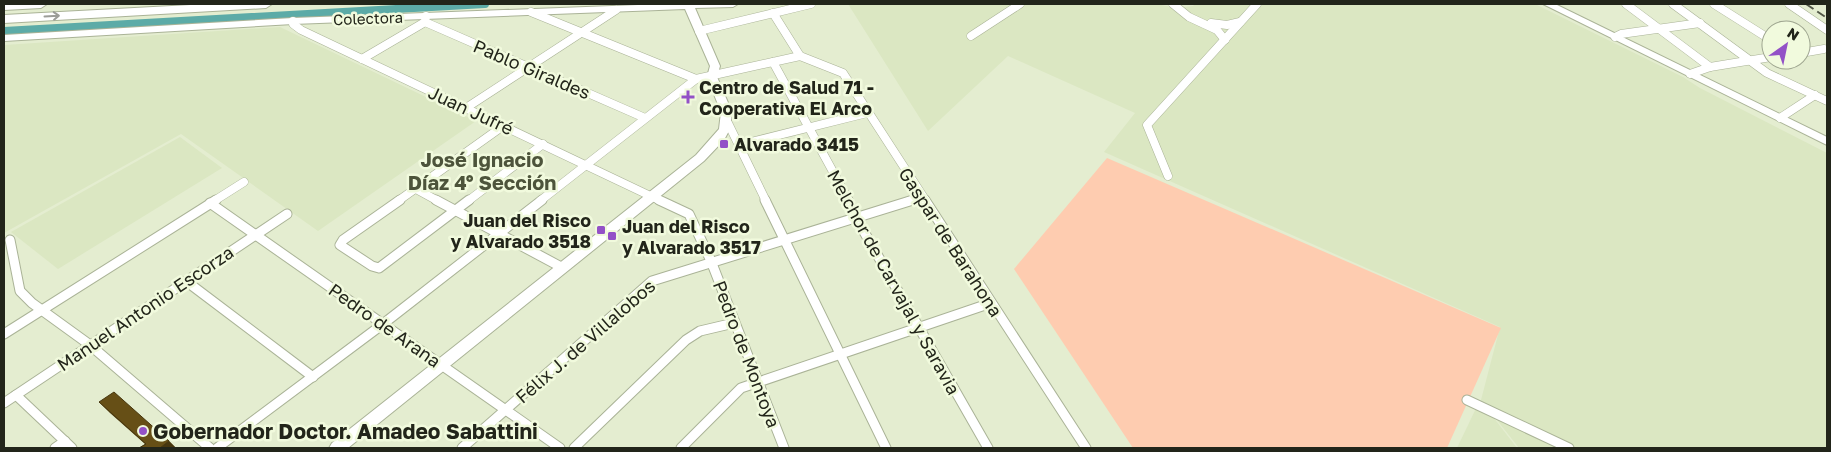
<svg xmlns="http://www.w3.org/2000/svg" width="1831" height="452" font-family="'Golos Text',sans-serif">
	<style>
		.built { fill: #dbe7c2 }
		.green { fill: #feccb0 }
		.lines { fill: none; stroke-linecap: round; stroke-linejoin: round }
		.canal { stroke: #5caba7; stroke-width: 8 }
		.street-far1-casing { stroke: #aab397; stroke-width: 9 }
		.street-casing { stroke: #aab397; stroke-width: 11 }
		.secondary-casing { stroke: #aab397; stroke-width: 2 }
		.highway-casing { stroke: #aab397; stroke-width: 2 }
		.street-far1 { stroke: #fff; stroke-width: 8 }
		.street { stroke: #fff; stroke-width: 9 }
		.secondary { fill: #fff; fill-rule: evenodd }
		.highway { fill: #fff; fill-rule: evenodd }
		.rail { stroke: #515646; stroke-width: 2; stroke-dasharray: 9 4.5; stroke-linecap: butt }
		.wall { fill: #584413 }
		.shaded-wall { fill: #47370f }
		.building { fill: #664f16; stroke: #47370f }
		.oneway { stroke: #9c9d98 }
		.poi-dot { fill: #9351c7; stroke: #f1fadd; stroke-width: 2 }
		.labels { text-anchor: middle; dominant-baseline: central; stroke-width: 5; stroke-linejoin: round; paint-order: stroke }
		.far-street-label { font-size: 15px; fill: #22251a; stroke: #f1fadd }
		.street-label { font-size: 18px; fill: #22251a; stroke: #f1fadd }
		.poi-label { font-size: 18px; font-weight: bold; fill: #22251a; stroke: #f1fadd; text-anchor: start }
		.quarter-label { font-size: 20px; font-weight: bold; fill: #4d543b; stroke: #f1fadd }
		.near-poi-label { font-size: 21px; font-weight: bold; fill: #22251a; stroke: #f1fadd; text-anchor: start }
	</style>
	<rect width="100%" height="100%" fill="#e4edd0"/>
	<g class="built">
		<path d="M 848,4 L 1156,4 L 1177,8 L 1193,6 L 1195,4 L 1535,4 L 1683,77 L 1700,88 L 1827,153 L 1827,448 L 1519,448 L 1481,400 L 1500,327 L 1104,152 L 1135,113 L 1008,56 L 928,131 Z"/>
		<path d="M 280,27 L 476,121 L 318,231 L 181,134 L 4,233 L 4,45 Z"/>
		<path d="M 180,137 L 222,168 L 58,269 L 11,232 Z"/>
		<path d="M 1480,400 L 1517,448 L 1457,448 Z"/>
	</g>
	<path class="green" d="M 1107,158 L 1501,328 L 1447,448 L 1133,448 L 1014,269 Z"/>
	<g class="lines">
		<path class="canal" d="M 4,31 L 485,4"/>
		<g class="street-far1-casing">
			<g id="street-far1">
				<path d="M 1173,4 L 1189,17 L 1217,30 L 1225,40"/>
				<path d="M 1626,4 L 1710,67"/>
				<path d="M 1673,4 L 1767,73 L 1827,101"/>
				<path d="M 1714,4 L 1771,40"/>
				<path d="M 1789,4 L 1827,30"/>
				<path d="M 531,12 L 696,79"/>
				<path d="M 773,13 L 800,56 L 843,73 L 926,201"/>
				<path d="M 426,16 L 425,22 L 645,118"/>
				<path d="M 293,21 L 293,24 L 301,30 L 661,201"/>
				<path d="M 1211,23 L 1227,25 L 1240,22"/>
				<path d="M 699,31 L 811,4"/>
				<path d="M 971,36 L 1020,4"/>
				<path d="M 1615,37 L 1621,34 L 1700,23"/>
				<path d="M 1801,53 L 1824,49"/>
				<path d="M 362,59 L 425,22"/>
				<path d="M 773,62 L 849,201"/>
				<path d="M 1690,74 L 1710,67 L 1771,57"/>
				<path d="M 466,108 L 616,10"/>
				<path d="M 1780,118 L 1815,95"/>
				<path d="M 728,123 L 766,201"/>
				<path d="M 739,145 L 867,113"/>
				<path d="M 1168,176 L 1147,125 L 1257,4"/>
				<path d="M 416,189 L 438,201"/>
				<path d="M 214,201 L 244,182"/>
				<path d="M 398,201 L 503,126"/>
				<path d="M 468,201 L 543,144"/>
				<path d="M 540,201 L 696,79 L 800,56"/>
				<path d="M 909,201 L 922,197"/>
			</g>
		</g>
		<g class="street-casing">
			<g id="street">
				<path d="M 400,200 L 343,240 L 340,245 L 372,266 L 379,268 L 469,200"/>
				<path d="M 436,200 L 563,268"/>
				<path d="M 659,200 L 689,214 L 711,261 L 784,448"/>
				<path d="M 765,200 L 886,448"/>
				<path d="M 848,200 L 859,223 L 988,448"/>
				<path d="M 925,200 L 1086,448"/>
				<path d="M 210,203 L 560,448"/>
				<path d="M 10,240 L 20,291 L 32,303 L 90,345 L 210,448"/>
				<path d="M 186,281 L 313,377"/>
				<path d="M 4,334 L 216,200"/>
				<path d="M 16,395 L 72,448"/>
				<path d="M 1467,400 L 1569,448"/>
				<path d="M 4,403 L 287,214"/>
				<path d="M 55,448 L 65,441"/>
				<path d="M 217,448 L 383,324 L 542,200"/>
				<path d="M 462,448 L 652,281 L 913,200"/>
				<path d="M 574,448 L 686,340 L 700,331 L 734,323"/>
				<path d="M 681,448 L 741,388 L 991,303"/>
			</g>
		</g>
		<g class="secondary-casing">
			<g id="secondary">
				<path d="M 664,4 L 738,4 L 733,7 L 695,8 L 720,66 L 717,77 L 732,112 L 730,129 L 724,140 L 704,161 L 348,448 L 329,448 L 332,443 L 696,155 L 719,129 L 721,112 L 707,77 L 710,66 L 685,9 L 293,24 L 4,41 L 4,35 L 293,18 Z"/>
				<path d="M 1543,4 L 1555,4 L 1827,137 L 1827,145 Z"/>
			</g>
		</g>
		<g class="highway-casing">
			<g id="highway">
				<path d="M 4,4 L 47,4 L 41,8 L 4,10 Z"/>
				<path d="M 209,4 L 272,4 L 266,8 L 4,23 L 4,15 Z"/>
			</g>
		</g>
		<use href="#street-far1" class="street-far1"/>
		<use href="#street" class="street"/>
		<use href="#secondary" class="secondary"/>
		<use href="#highway" class="highway"/>
		<path class="rail" d="M 1806,4 L 1827,18"/>
	</g>
	<path class="wall" d="M 99,402 L 169,441 L 176,448 L 139,448 L 145,444 L 110,413 Z"/>
	<path class="shaded-wall" d="M 169,441 L 176,448 L 160,448 Z"/>
	<path class="building" d="M 114,392 L 169,441 L 160,448 L 139,448 L 146,444 L 99,402 Z"/>
	<defs><path id="oneway-shaft" d="M-6 0H5M1.5-3L5.5 0L1.5 3" fill="none" stroke-width="1.6" stroke-linecap="round" stroke-linejoin="round" transform="scale(1.25)"/></defs>
	<use class="oneway" href="#oneway-shaft" transform="translate(52 16) rotate(-3)"/>
	<g class="poi-dot">
		<path d="M685.5 89.5h5v5h5v5h-5v5h-5v-5h-5v-5h5z"/>
		<rect x="719" y="139" width="10" height="10" rx="2.5"/>
		<rect x="596" y="225" width="10" height="10" rx="2.5"/>
		<rect x="607" y="231" width="10" height="10" rx="2.5"/>
		<circle cx="143" cy="431" r="5"/>
	</g>
	<g class="labels">
		<g class="far-street-label">
			<text transform="translate(368 18) rotate(-2)">Colectora</text>
		</g>
		<g class="street-label">
			<text transform="translate(532 69) rotate(23)">Pablo Giraldes</text>
			<text transform="translate(471 110) rotate(25)">Juan Jufré</text>
			<text transform="translate(951 242) rotate(57)">Gaspar de Barahona</text>
			<text transform="translate(894 282) rotate(61)">Melchor de Carvajal y Saravia</text>
			<text transform="translate(145 308) rotate(-34)">Manuel Antonio Escorza</text>
			<text transform="translate(385 325) rotate(35)">Pedro de Arana</text>
			<text transform="translate(585 341) rotate(-41)">Félix J. de Villalobos</text>
			<text transform="translate(747 354) rotate(69)">Pedro de Montoya</text>
		</g>
		<g class="poi-label">
			<text x="699" y="87">Centro de Salud 71 -<tspan x="699" dy="21">Cooperativa El Arco</tspan></text>
			<text x="734" y="144">Alvarado 3415</text>
			<text x="591" y="220" text-anchor="end">Juan del Risco<tspan x="591" dy="21">y Alvarado 3518</tspan></text>
			<text x="622" y="226">Juan del Risco<tspan x="622" dy="21">y Alvarado 3517</tspan></text>
		</g>
		<g class="quarter-label">
			<text x="482" y="159">José Ignacio<tspan x="482" dy="23">Díaz 4° Sección</tspan></text>
		</g>
		<g class="near-poi-label">
			<text x="153" y="431">Gobernador Doctor. Amadeo Sabattini</text>
		</g>
	</g>
	<rect width="1831" height="452" fill="none" stroke="#22251a" stroke-width="10"/>
	<g transform="translate(1786 45) rotate(33)"><circle r="24" fill="#f1fadd" stroke="#9ea58f"/>
	<path d="M0-4L9 19L0 12L-9 19Z" fill="#9351c7"/>
	<text y="-8" font-size="14" font-weight="bold" text-anchor="middle" fill="#22251a">N</text>
	</g>
</svg>
